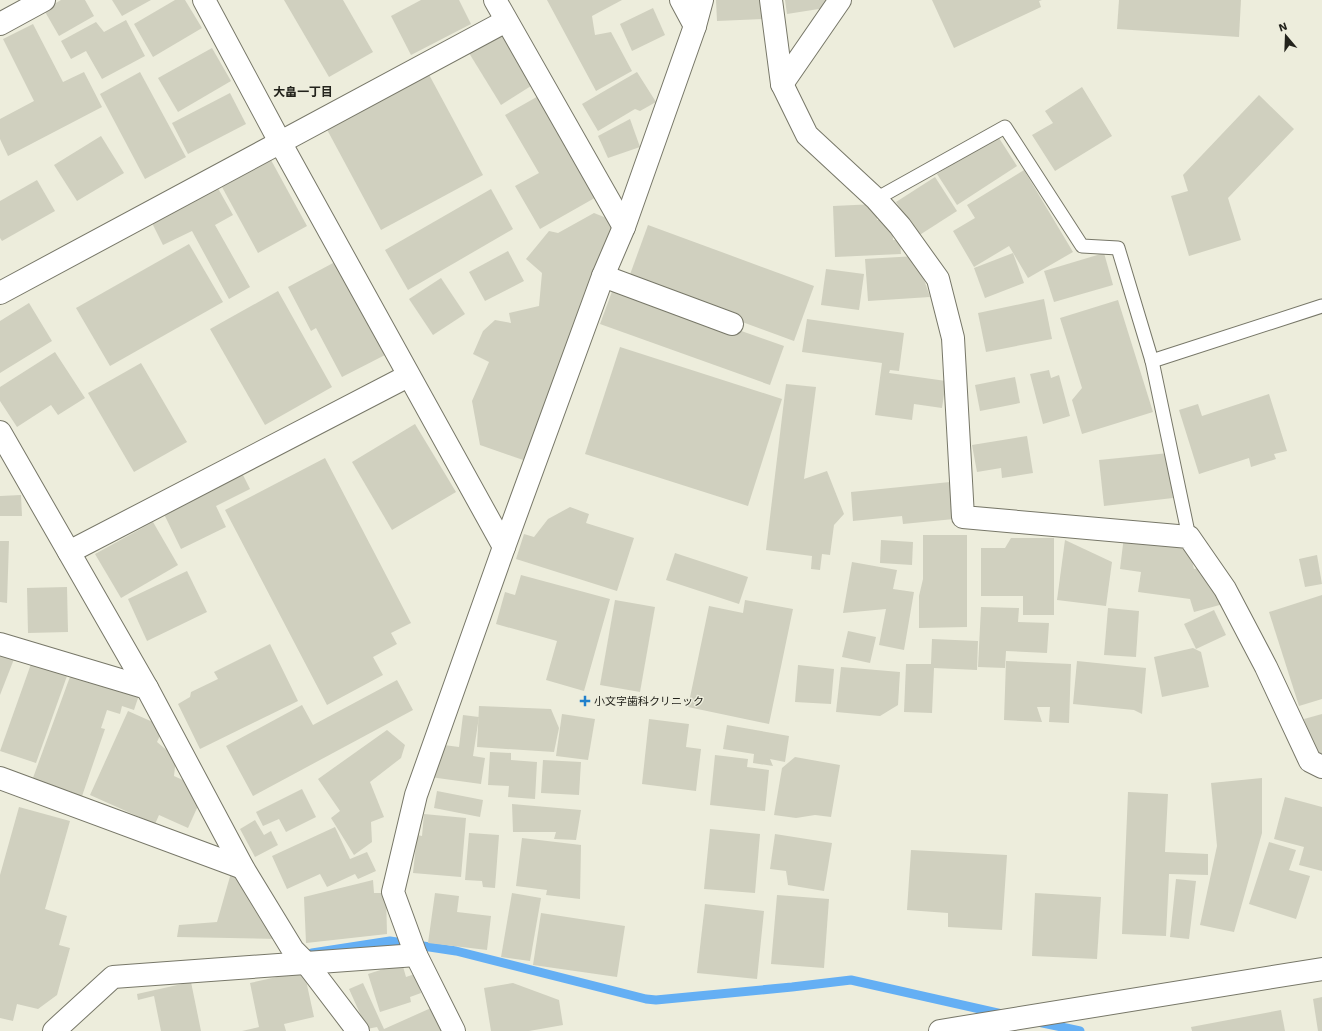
<svg xmlns="http://www.w3.org/2000/svg" width="1322" height="1031" font-family="'Work Sans','Noto Sans JP',sans-serif">
	<style>
		.lines { fill: none; stroke-linecap: round; stroke-linejoin: round }
		.stream { stroke: #64aff4; stroke-width: 9 }
		.building { fill: #d0d0bf }
		.lane-casing { stroke: #777768; stroke-width: 15 }
		.street-casing { stroke: #777768; stroke-width: 24 }
		.secondary-casing { stroke: #777768; stroke-width: 24 }
		.lane { stroke: #fff; stroke-width: 13 }
		.street { stroke: #fff; stroke-width: 22 }
		.secondary { stroke: #fff; stroke-width: 22 }
		.poi-dot { fill: #2080cc; stroke: #ededdc; stroke-width: 1.5 }
		.labels { text-anchor: middle; dominant-baseline: central; stroke-width: 3; stroke-linejoin: round; paint-order: stroke }
		.poi-label { font-size: 11px; fill: #23231c; stroke: #ededdc; text-anchor: start }
		.neighbourhood-label { font-size: 12px; font-weight: bold; fill: #23231c; stroke: #ededdc }
	</style>
	<rect width="100%" height="100%" fill="#ededdc"/>
	<g class="lines">
		<g class="stream">
			<path d="M 312,953 L 390,941 L 456,951 L 646,999 L 656,1000 L 792,987 L 851,980 L 1002,1014"/>
			<path d="M 1038,1022 L 1080,1031"/>
		</g>
	</g>
	<g class="building">
		<path d="M 61,0 L 85,0 L 94,16 L 59,36 L 44,10 Z"/>
		<path d="M 112,0 L 151,0 L 122,16 Z"/>
		<path d="M 175,0 L 185,0 L 202,28 L 153,57 L 134,24 Z"/>
		<path d="M 284,0 L 343,0 L 373,52 L 329,77 Z"/>
		<path d="M 421,0 L 459,0 L 471,24 L 411,55 L 391,16 Z"/>
		<path d="M 547,0 L 622,0 L 592,16 L 595,35 L 611,32 L 632,71 L 596,91 Z"/>
		<path d="M 716,0 L 763,0 L 763,19 L 717,21 Z"/>
		<path d="M 785,0 L 831,0 L 825,8 L 787,14 Z"/>
		<path d="M 932,0 L 1042,0 L 1039,1 L 1041,7 L 954,48 Z"/>
		<path d="M 1119,0 L 1241,0 L 1239,37 L 1117,29 Z"/>
		<path d="M 653,8 L 665,35 L 632,51 L 620,24 Z"/>
		<path d="M 126,20 L 145,56 L 102,79 L 86,51 L 71,59 L 61,41 L 96,22 L 104,32 Z"/>
		<path d="M 516,23 L 550,74 L 501,105 L 469,53 Z"/>
		<path d="M 33,24 L 63,82 L 84,72 L 102,107 L 8,156 L 0,139 L 0,119 L 34,101 L 3,39 Z"/>
		<path d="M 212,48 L 231,81 L 178,112 L 158,78 Z"/>
		<path d="M 426,69 L 483,175 L 381,230 L 324,124 Z"/>
		<path d="M 140,72 L 186,157 L 145,179 L 100,94 Z"/>
		<path d="M 637,72 L 656,102 L 640,111 L 635,109 L 598,131 L 582,104 Z"/>
		<path d="M 556,86 L 614,187 L 540,229 L 515,186 L 539,173 L 505,115 Z"/>
		<path d="M 1082,87 L 1112,136 L 1055,171 L 1032,135 L 1053,123 L 1045,111 Z"/>
		<path d="M 230,93 L 246,124 L 188,154 L 172,123 Z"/>
		<path d="M 1259,95 L 1294,129 L 1228,198 L 1241,240 L 1189,256 L 1171,196 L 1188,191 L 1183,175 Z"/>
		<path d="M 630,119 L 640,147 L 608,158 L 598,136 Z"/>
		<path d="M 997,135 L 1017,166 L 957,205 L 937,174 Z"/>
		<path d="M 101,136 L 124,173 L 77,201 L 54,165 Z"/>
		<path d="M 271,160 L 307,226 L 258,253 L 222,187 Z"/>
		<path d="M 1024,170 L 1073,252 L 1028,278 L 1009,246 L 974,267 L 953,231 L 975,218 L 967,205 Z"/>
		<path d="M 935,177 L 957,211 L 918,236 L 896,202 Z"/>
		<path d="M 37,180 L 55,211 L 2,241 L 0,238 L 0,201 Z"/>
		<path d="M 215,183 L 233,215 L 215,225 L 250,287 L 229,299 L 192,231 L 163,245 L 150,219 Z"/>
		<path d="M 491,189 L 513,229 L 408,290 L 385,250 Z"/>
		<path d="M 876,204 L 877,220 L 892,219 L 893,240 L 900,240 L 901,254 L 835,257 L 833,206 Z"/>
		<path d="M 594,213 L 614,221 L 526,461 L 480,445 L 472,401 L 489,362 L 473,354 L 483,331 L 495,320 L 511,323 L 509,313 L 539,306 L 542,273 L 526,259 L 549,231 L 558,233 Z"/>
		<path d="M 648,225 L 814,286 L 794,341 L 628,280 Z"/>
		<path d="M 189,244 L 223,302 L 110,366 L 76,308 Z"/>
		<path d="M 508,251 L 524,281 L 485,301 L 469,272 Z"/>
		<path d="M 1013,253 L 1024,283 L 985,298 L 974,268 Z"/>
		<path d="M 1104,253 L 1113,285 L 1054,302 L 1044,271 Z"/>
		<path d="M 916,256 L 930,297 L 868,301 L 865,259 Z"/>
		<path d="M 335,262 L 385,355 L 342,377 L 316,328 L 311,331 L 288,287 Z"/>
		<path d="M 826,269 L 864,274 L 859,310 L 821,305 Z"/>
		<path d="M 441,278 L 465,314 L 433,335 L 409,299 Z"/>
		<path d="M 614,286 L 784,346 L 770,385 L 600,324 Z"/>
		<path d="M 278,291 L 332,387 L 265,425 L 210,329 Z"/>
		<path d="M 1044,299 L 1052,339 L 986,352 L 978,313 Z"/>
		<path d="M 1118,300 L 1153,412 L 1082,434 L 1072,400 L 1082,388 L 1060,318 Z"/>
		<path d="M 29,303 L 52,341 L 0,373 L 0,321 Z"/>
		<path d="M 807,319 L 904,333 L 899,371 L 890,370 L 889,373 L 946,381 L 942,408 L 914,404 L 912,420 L 875,415 L 882,363 L 802,352 Z"/>
		<path d="M 620,347 L 782,399 L 748,506 L 585,454 Z"/>
		<path d="M 55,352 L 85,398 L 58,415 L 51,405 L 17,427 L 0,401 L 0,387 Z"/>
		<path d="M 141,363 L 187,442 L 134,472 L 88,393 Z"/>
		<path d="M 1049,370 L 1051,378 L 1059,375 L 1070,416 L 1043,424 L 1030,374 Z"/>
		<path d="M 1015,377 L 1020,403 L 980,411 L 975,385 Z"/>
		<path d="M 786,384 L 816,387 L 804,479 L 827,471 L 844,514 L 834,525 L 830,555 L 822,554 L 820,570 L 811,569 L 812,556 L 766,550 Z"/>
		<path d="M 1269,394 L 1287,451 L 1274,454 L 1276,459 L 1251,467 L 1249,458 L 1199,474 L 1179,410 L 1198,404 L 1202,416 Z"/>
		<path d="M 415,424 L 456,492 L 392,530 L 352,462 Z"/>
		<path d="M 1027,436 L 1033,473 L 1002,478 L 1001,468 L 977,472 L 972,445 Z"/>
		<path d="M 1169,453 L 1173,498 L 1104,506 L 1099,460 Z"/>
		<path d="M 325,458 L 411,623 L 391,633 L 397,644 L 373,657 L 383,675 L 327,705 L 225,510 Z"/>
		<path d="M 242,473 L 250,489 L 216,506 L 226,527 L 181,549 L 163,512 Z"/>
		<path d="M 950,482 L 954,519 L 903,524 L 902,516 L 853,521 L 851,492 Z"/>
		<path d="M 21,495 L 22,516 L 0,516 L 0,496 Z"/>
		<path d="M 570,507 L 589,514 L 586,523 L 634,538 L 617,591 L 516,559 L 524,534 L 534,537 L 548,519 Z"/>
		<path d="M 153,522 L 178,565 L 121,598 L 95,554 Z"/>
		<path d="M 923,535 L 967,535 L 967,627 L 919,628 L 919,596 L 923,579 Z"/>
		<path d="M 1124,536 L 1188,545 L 1194,569 L 1204,567 L 1227,603 L 1194,612 L 1190,599 L 1138,592 L 1141,572 L 1120,569 Z"/>
		<path d="M 1011,538 L 1054,538 L 1054,615 L 1023,615 L 1023,596 L 981,596 L 981,548 L 1005,548 Z"/>
		<path d="M 881,540 L 913,542 L 912,565 L 880,563 Z"/>
		<path d="M 1065,540 L 1112,562 L 1106,606 L 1057,600 Z"/>
		<path d="M 0,541 L 9,541 L 7,603 L 0,602 Z"/>
		<path d="M 675,553 L 748,577 L 739,604 L 666,580 Z"/>
		<path d="M 1317,555 L 1322,584 L 1305,587 L 1299,559 Z"/>
		<path d="M 852,562 L 897,570 L 893,589 L 914,592 L 904,650 L 879,645 L 886,609 L 843,613 Z"/>
		<path d="M 187,571 L 207,612 L 147,641 L 128,599 Z"/>
		<path d="M 521,575 L 610,599 L 584,691 L 546,680 L 557,641 L 496,624 L 505,592 L 515,595 Z"/>
		<path d="M 67,587 L 68,632 L 28,633 L 27,588 Z"/>
		<path d="M 1322,595 L 1322,699 L 1299,706 L 1269,612 Z"/>
		<path d="M 615,600 L 655,607 L 640,692 L 600,685 Z"/>
		<path d="M 745,600 L 793,609 L 769,724 L 688,707 L 709,606 L 743,613 Z"/>
		<path d="M 981,607 L 1019,608 L 1018,622 L 1049,623 L 1047,653 L 1006,651 L 1005,668 L 978,667 Z"/>
		<path d="M 1108,608 L 1139,611 L 1136,657 L 1104,655 Z"/>
		<path d="M 1214,610 L 1226,635 L 1196,649 L 1184,624 Z"/>
		<path d="M 848,631 L 876,637 L 870,663 L 842,657 Z"/>
		<path d="M 932,639 L 978,641 L 977,670 L 934,668 L 932,713 L 904,712 L 906,664 L 931,664 Z"/>
		<path d="M 270,644 L 298,701 L 200,749 L 178,704 L 190,697 L 191,692 L 218,679 L 214,672 Z"/>
		<path d="M 0,648 L 16,654 L 0,695 Z"/>
		<path d="M 1193,648 L 1201,652 L 1209,687 L 1162,697 L 1154,657 Z"/>
		<path d="M 1006,661 L 1071,664 L 1069,723 L 1049,722 L 1050,707 L 1037,707 L 1042,722 L 1004,720 Z"/>
		<path d="M 1077,661 L 1146,668 L 1142,714 L 1134,710 L 1073,704 Z"/>
		<path d="M 31,664 L 67,676 L 36,763 L 0,751 Z"/>
		<path d="M 798,665 L 834,669 L 831,704 L 795,702 Z"/>
		<path d="M 841,667 L 900,672 L 898,705 L 880,716 L 836,712 Z"/>
		<path d="M 71,674 L 139,695 L 134,710 L 122,706 L 120,714 L 107,710 L 101,728 L 105,729 L 80,802 L 30,786 Z"/>
		<path d="M 397,680 L 413,710 L 253,796 L 226,746 L 302,705 L 313,725 Z"/>
		<path d="M 479,706 L 551,709 L 559,728 L 554,752 L 477,747 Z"/>
		<path d="M 128,711 L 164,727 L 157,742 L 176,758 L 174,776 L 187,782 L 189,791 L 202,797 L 188,828 L 159,815 L 155,824 L 90,795 Z"/>
		<path d="M 562,714 L 595,719 L 588,760 L 556,756 Z"/>
		<path d="M 1322,714 L 1322,753 L 1315,756 L 1304,719 Z"/>
		<path d="M 463,715 L 479,717 L 473,756 L 485,758 L 481,784 L 430,777 L 444,745 L 459,747 Z"/>
		<path d="M 649,719 L 689,724 L 686,747 L 701,749 L 696,791 L 642,784 Z"/>
		<path d="M 727,725 L 789,736 L 785,762 L 770,759 L 773,766 L 753,763 L 754,754 L 723,749 Z"/>
		<path d="M 387,730 L 405,745 L 401,758 L 370,782 L 384,817 L 371,822 L 372,842 L 354,855 L 331,818 L 340,811 L 318,779 Z"/>
		<path d="M 490,752 L 511,753 L 511,760 L 537,762 L 535,799 L 508,797 L 509,786 L 488,785 Z"/>
		<path d="M 715,755 L 748,759 L 747,767 L 769,770 L 765,811 L 710,805 Z"/>
		<path d="M 795,757 L 840,765 L 831,817 L 815,815 L 796,818 L 774,815 L 782,768 Z"/>
		<path d="M 543,760 L 581,762 L 579,795 L 541,793 Z"/>
		<path d="M 1262,778 L 1262,833 L 1234,932 L 1200,925 L 1217,846 L 1211,783 Z"/>
		<path d="M 302,789 L 316,817 L 286,832 L 279,819 L 263,826 L 256,812 Z"/>
		<path d="M 437,791 L 483,800 L 480,817 L 434,808 Z"/>
		<path d="M 1128,792 L 1168,794 L 1165,852 L 1208,854 L 1208,875 L 1169,874 L 1166,936 L 1122,934 Z"/>
		<path d="M 1285,797 L 1322,807 L 1322,871 L 1299,865 L 1304,847 L 1274,839 Z"/>
		<path d="M 512,804 L 581,810 L 576,840 L 554,839 L 556,832 L 513,832 Z"/>
		<path d="M 19,807 L 70,821 L 45,909 L 67,916 L 59,945 L 70,948 L 57,995 L 38,1009 L 17,1004 L 13,1021 L 0,1018 L 0,875 Z"/>
		<path d="M 424,814 L 466,818 L 461,877 L 413,873 L 417,835 L 422,836 Z"/>
		<path d="M 255,820 L 264,835 L 271,831 L 278,845 L 255,857 L 240,829 Z"/>
		<path d="M 335,827 L 350,859 L 367,852 L 376,871 L 358,879 L 355,874 L 327,887 L 320,874 L 287,889 L 272,856 Z"/>
		<path d="M 710,829 L 760,834 L 755,893 L 704,889 Z"/>
		<path d="M 469,833 L 499,835 L 495,888 L 483,887 L 482,881 L 465,880 Z"/>
		<path d="M 775,834 L 832,843 L 824,891 L 788,885 L 786,871 L 770,869 Z"/>
		<path d="M 522,838 L 581,845 L 580,899 L 546,895 L 547,890 L 516,886 Z"/>
		<path d="M 1269,842 L 1296,850 L 1289,870 L 1310,876 L 1296,919 L 1249,904 Z"/>
		<path d="M 911,850 L 1007,855 L 1002,930 L 948,927 L 948,913 L 907,910 Z"/>
		<path d="M 231,873 L 246,876 L 281,939 L 177,937 L 179,925 L 217,922 Z"/>
		<path d="M 1176,879 L 1196,881 L 1189,939 L 1170,937 Z"/>
		<path d="M 373,880 L 374,893 L 386,893 L 387,934 L 306,943 L 304,897 Z"/>
		<path d="M 435,893 L 459,896 L 457,912 L 491,916 L 487,950 L 428,943 Z"/>
		<path d="M 512,893 L 541,898 L 530,961 L 501,957 Z"/>
		<path d="M 1035,893 L 1101,897 L 1097,959 L 1032,956 Z"/>
		<path d="M 777,895 L 829,899 L 824,968 L 771,964 Z"/>
		<path d="M 705,904 L 764,911 L 757,979 L 697,973 Z"/>
		<path d="M 541,913 L 625,926 L 617,977 L 533,965 Z"/>
		<path d="M 402,963 L 406,977 L 415,974 L 421,993 L 410,997 L 411,1002 L 380,1012 L 368,974 Z"/>
		<path d="M 304,971 L 314,1017 L 284,1024 L 286,1031 L 242,1031 L 259,1027 L 250,983 Z"/>
		<path d="M 191,982 L 201,1031 L 161,1031 L 154,996 L 138,1000 L 137,994 Z"/>
		<path d="M 363,983 L 384,1029 L 431,1008 L 442,1031 L 379,1031 L 377,1027 L 367,1029 L 349,989 Z"/>
		<path d="M 513,983 L 559,1000 L 563,1025 L 529,1031 L 491,1031 L 484,988 Z"/>
		<path d="M 1322,997 L 1322,1031 L 1318,1031 L 1313,999 Z"/>
		<path d="M 1281,1010 L 1285,1031 L 1192,1031 L 1191,1027 Z"/>
	</g>
	<g class="lines">
		<g class="lane-casing">
			<g id="lane">
				<path d="M 876,199 L 1005,127 L 1082,246 L 1118,248 L 1152,361 L 1189,537"/>
				<path d="M 1152,361 L 1322,306"/>
			</g>
		</g>
		<g class="street-casing">
			<g id="street">
				<path d="M 204,0 L 280,142 L 504,547"/>
				<path d="M 495,0 L 624,227"/>
				<path d="M 681,0 L 695,26"/>
				<path d="M 771,0 L 782,84 L 807,135 L 876,199 L 900,226 L 938,279 L 953,338 L 963,517 L 1189,537 L 1225,589 L 1266,667 L 1310,761 L 1322,767"/>
				<path d="M 0,24 L 44,0"/>
				<path d="M 782,84 L 840,0"/>
				<path d="M 603,276 L 732,324"/>
				<path d="M 0,293 L 506,21"/>
				<path d="M 0,432 L 147,688 L 243,868 L 293,950 L 307,964 L 358,1031"/>
				<path d="M 69,552 L 408,376"/>
				<path d="M 0,644 L 147,688"/>
				<path d="M 0,778 L 243,868"/>
				<path d="M 54,1031 L 113,977 L 416,955"/>
				<path d="M 454,1031 L 416,955 L 393,892 L 416,795 L 504,547 L 603,276 L 624,227 L 695,26 L 702,0"/>
			</g>
		</g>
		<g class="secondary-casing">
			<path id="secondary" d="M 940,1031 L 1322,969"/>
		</g>
		<use href="#lane" class="lane"/>
		<use href="#street" class="street"/>
		<use href="#secondary" class="secondary"/>
	</g>
	<path class="poi-dot" d="M583 695h4v4h4v4h-4v4h-4v-4h-4v-4h4z"/>
	<g class="labels">
		<g class="poi-label">
			<text x="594" y="701">小文字歯科クリニック</text>
		</g>
		<g class="neighbourhood-label">
			<text x="303" y="92">大畠一丁目</text>
		</g>
	</g>
	<g transform="translate(1286 36) rotate(341)" stroke="#ededdc" stroke-width="3" paint-order="stroke">
	<path d="M0-3L7 15L0 10L-7 15Z" fill="#23231c"/>
	<text y="-6" font-size="11" font-weight="bold" text-anchor="middle" fill="#23231c">N</text>
	</g>
</svg>
